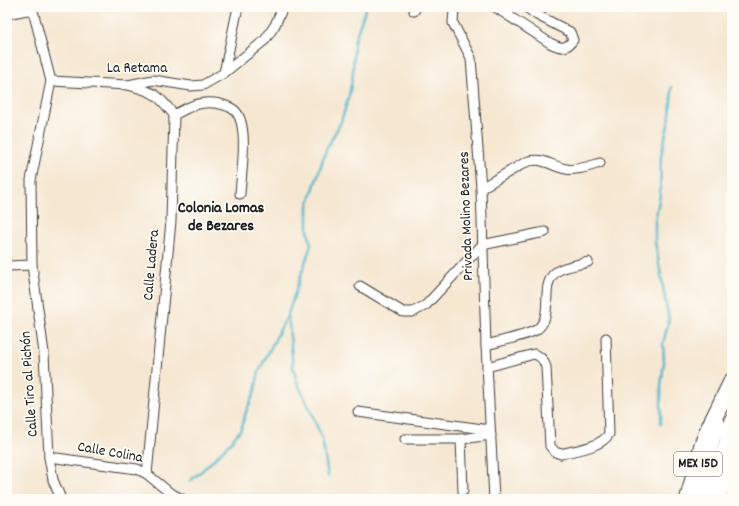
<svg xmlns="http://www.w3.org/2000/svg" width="739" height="506" font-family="Dekko,sans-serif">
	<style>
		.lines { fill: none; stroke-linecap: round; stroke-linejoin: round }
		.stream { stroke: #4cb6ca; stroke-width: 2.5 }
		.street-casing { stroke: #3d3a37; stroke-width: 11 }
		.secondary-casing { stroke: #3d3a37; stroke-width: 14 }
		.primary-casing { stroke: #3d3a37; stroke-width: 16 }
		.highway-casing { stroke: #3d3a37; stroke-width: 18 }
		.street { stroke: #fff; stroke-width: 9 }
		.secondary { stroke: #fff; stroke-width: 12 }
		.primary { stroke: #fff; stroke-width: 14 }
		.highway { stroke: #fff; stroke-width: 16 }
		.labels { text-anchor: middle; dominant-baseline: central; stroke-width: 3.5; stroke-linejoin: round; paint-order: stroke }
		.shield { fill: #fdfcf7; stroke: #605f5e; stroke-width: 1 }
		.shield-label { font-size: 14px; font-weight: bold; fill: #1c1c1c }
		.street-label { font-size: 15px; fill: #1c1c1c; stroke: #fdfcf7 }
		.neighbourhood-label { font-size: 16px; font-weight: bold; fill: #1c1c1c; stroke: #fdfcf7 }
	</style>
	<rect width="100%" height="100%" fill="#fdfcf7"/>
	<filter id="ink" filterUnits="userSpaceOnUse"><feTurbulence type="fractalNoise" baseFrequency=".025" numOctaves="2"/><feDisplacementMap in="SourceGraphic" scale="8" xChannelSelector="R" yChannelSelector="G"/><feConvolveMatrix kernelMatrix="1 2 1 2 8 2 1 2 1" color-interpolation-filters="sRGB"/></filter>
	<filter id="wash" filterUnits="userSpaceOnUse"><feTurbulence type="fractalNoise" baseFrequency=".012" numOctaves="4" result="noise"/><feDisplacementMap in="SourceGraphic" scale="16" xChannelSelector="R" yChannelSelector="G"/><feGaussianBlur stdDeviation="0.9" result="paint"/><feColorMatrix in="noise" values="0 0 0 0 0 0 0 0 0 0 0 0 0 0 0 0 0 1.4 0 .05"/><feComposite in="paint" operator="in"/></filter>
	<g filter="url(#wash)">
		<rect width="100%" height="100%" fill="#f6e7d1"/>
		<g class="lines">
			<g class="stream">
				<path d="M 629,7 L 637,13"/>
				<path d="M 288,315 L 293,366 L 297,382 L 308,405 L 322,438 L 328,476"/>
				<path d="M 661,424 L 661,386 L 664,363 L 663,343 L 669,320 L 655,242 L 655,221 L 660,195 L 661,156 L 670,116 L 672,87"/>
				<path d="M 190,481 L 205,468 L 230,443 L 241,429 L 246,412 L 255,391 L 259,371 L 288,314 L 311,245 L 308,231 L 308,206 L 326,150 L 341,122 L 349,96 L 353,73 L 354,42 L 366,7"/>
			</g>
		</g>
	</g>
	<g filter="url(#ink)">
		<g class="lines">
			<g class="street-casing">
				<g id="street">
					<path d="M 32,7 L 51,81 L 31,180 L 32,265 L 44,353 L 49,457 L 53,480 L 61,499"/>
					<path d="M 456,7 L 454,10 L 453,23 L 471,58 L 481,188 L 486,345 L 494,499"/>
					<path d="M 495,7 L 550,43 C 560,48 566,50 573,40 L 570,32 L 537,15 L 526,7"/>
					<path d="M 414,11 L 416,7"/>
					<path d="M 7,14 L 32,9"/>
					<path d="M 224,73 L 238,7"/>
					<path d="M 51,81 L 128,85 L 153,80 L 191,86 L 203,85 L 224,73 L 265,40 L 275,25 L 283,7"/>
					<path d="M 128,85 C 154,92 157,93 174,115 L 171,221 L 147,474"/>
					<path d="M 174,115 C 190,106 201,100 220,104 C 224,105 231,107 234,110 C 250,122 241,175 240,194"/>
					<path d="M 481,188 L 526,162 C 541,156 551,166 566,169 C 577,171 590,166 600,163"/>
					<path d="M 7,266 L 32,265"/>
					<path d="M 360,286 L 403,312 L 413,312 L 426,305 L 482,245 L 545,232"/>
					<path d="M 486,345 C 497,342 528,335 536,330 C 556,316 538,286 556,272 C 564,266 578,265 588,262"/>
					<path d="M 487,367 L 534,354 C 541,356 544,360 546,367 L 550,446 L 555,452 L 561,454 C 575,450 600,448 609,434 L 606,338"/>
					<path d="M 358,412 L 490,430"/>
					<path d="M 405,439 L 461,439 L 491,435"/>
					<path d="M 461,439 L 463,491"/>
					<path d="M 49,457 L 137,469 L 147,474 L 170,493 L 182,499"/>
				</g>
			</g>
			<g class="secondary-casing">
				<path id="secondary" d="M 720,499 L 725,477 L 730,449"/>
			</g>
			<g class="primary-casing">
				<g id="primary">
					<path d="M 699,499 L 712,441 L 718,424"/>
					<path d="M 711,499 L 732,421"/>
				</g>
			</g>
			<g class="highway-casing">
				<path id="highway" d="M 688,499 L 702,446 L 708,430 L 732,381"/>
			</g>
			<use href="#street" class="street"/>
			<use href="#secondary" class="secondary"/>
			<use href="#primary" class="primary"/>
			<use href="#highway" class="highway"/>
		</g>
	</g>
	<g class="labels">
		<rect class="shield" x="674" y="452" width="48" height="24" rx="3"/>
		<g class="shield-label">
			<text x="698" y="464">MEX 15D</text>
		</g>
		<g class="street-label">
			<text x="137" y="69">La Retama</text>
			<text transform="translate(467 216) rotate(-92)">Privada Molino Bezares</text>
			<text transform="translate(152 265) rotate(-85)">Calle Ladera</text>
			<text transform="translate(30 384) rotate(-94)">Calle Tiro al Pichón</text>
			<text transform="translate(110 453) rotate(10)">Calle Colina</text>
		</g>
		<g class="neighbourhood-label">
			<text x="221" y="208">Colonia Lomas<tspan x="221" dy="18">de Bezares</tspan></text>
		</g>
	</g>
	<rect width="739" height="506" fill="none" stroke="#fdfcf7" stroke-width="24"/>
</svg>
